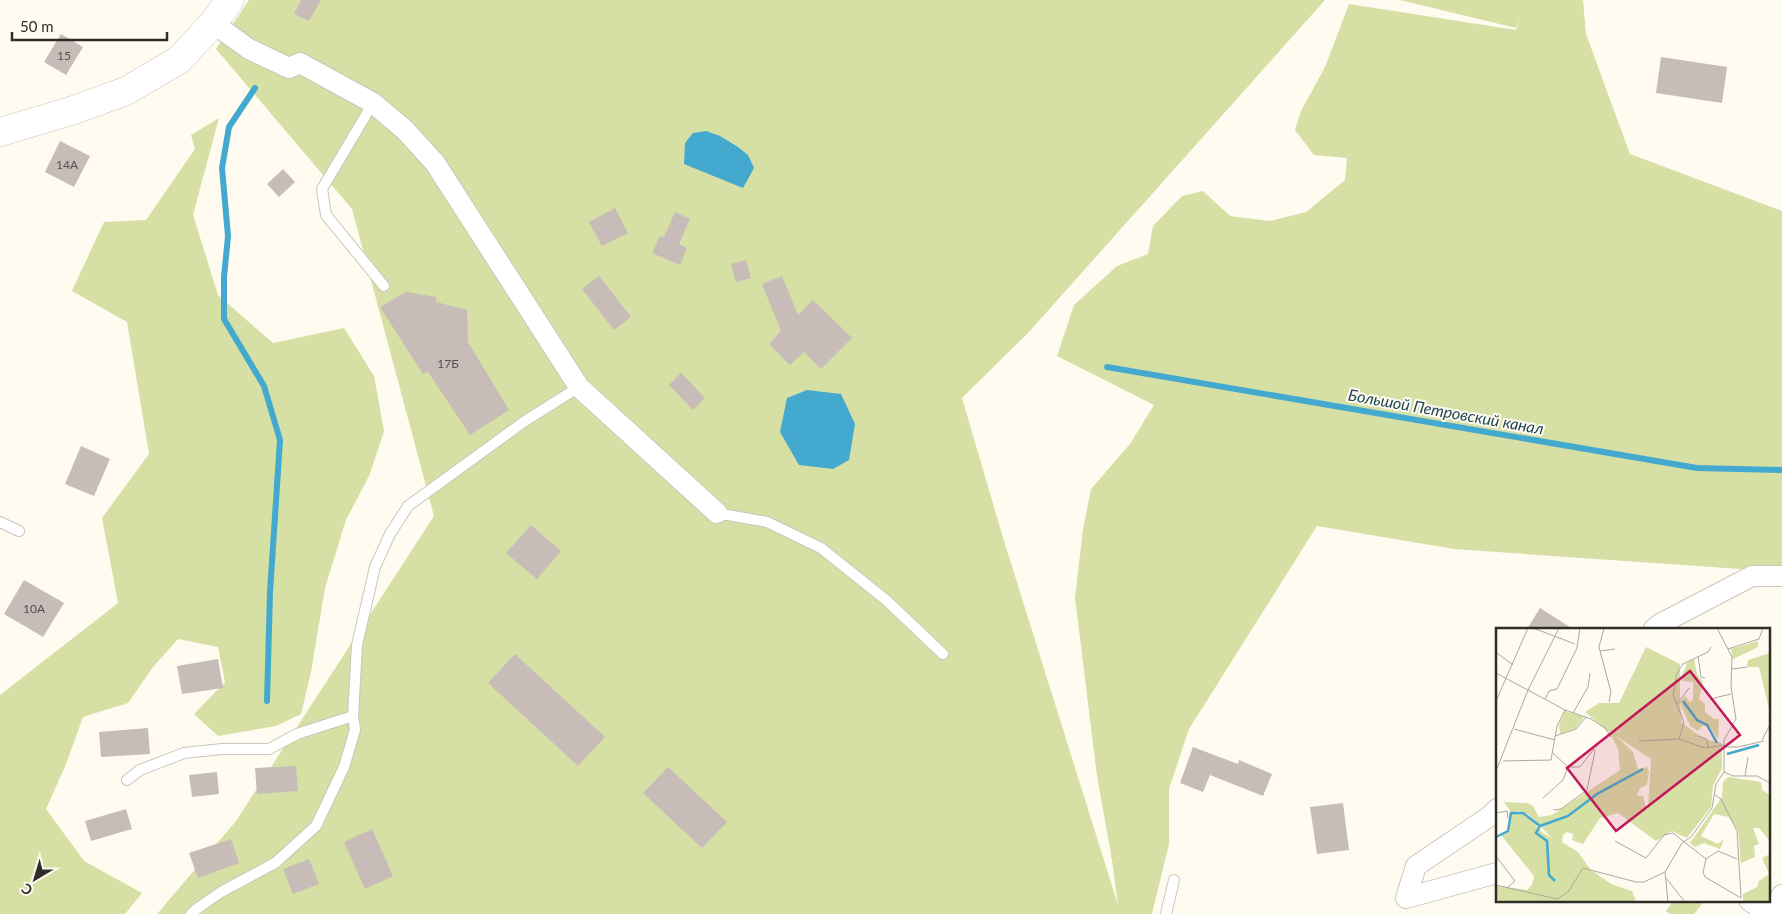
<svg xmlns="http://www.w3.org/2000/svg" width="1782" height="914" font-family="Lato,sans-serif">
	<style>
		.green { fill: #d6dfa4 }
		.water { fill: #44a9ce }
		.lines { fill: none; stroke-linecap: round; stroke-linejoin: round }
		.stream { stroke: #44a9ce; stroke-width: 6 }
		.building { fill: #c8bcb9 }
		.lane-casing { stroke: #cac6bb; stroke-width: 12 }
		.street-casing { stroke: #cac6bb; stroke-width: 22 }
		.secondary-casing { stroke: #cac6bb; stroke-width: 29 }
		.lane { stroke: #fff; stroke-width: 10 }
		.street { stroke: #fff; stroke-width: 20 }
		.secondary { stroke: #fff; stroke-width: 28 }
		.labels { text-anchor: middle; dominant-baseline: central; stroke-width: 4; stroke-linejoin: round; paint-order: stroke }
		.number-label { font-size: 12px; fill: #54504c }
		.water-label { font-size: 16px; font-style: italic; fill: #1d4859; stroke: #fffbf0 }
		.inset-river { fill: none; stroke: #44a9ce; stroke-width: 2.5 }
		.inset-road { fill: none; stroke: #aba8a0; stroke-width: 1 }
		.view { fill: #c2185b; fill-opacity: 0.15; stroke: #c2185b; stroke-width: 2.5 }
		.inset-edge { fill: none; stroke: #2d2c28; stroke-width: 2.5 }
	</style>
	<rect width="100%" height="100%" fill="#fffbf0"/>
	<g class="green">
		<path d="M 249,0 L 1325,0 L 1028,333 L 962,398 L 1004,541 L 1118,905 L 1112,860 L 1097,776 L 1075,598 L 1083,529 L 1091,489 L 1130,444 L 1154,405 L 1057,356 L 1074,305 L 1117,266 L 1148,254 L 1153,226 L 1182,196 L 1203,191 L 1230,216 L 1270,221 L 1306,212 L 1345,180 L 1347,158 L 1314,155 L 1295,130 L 1301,111 L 1325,67 L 1349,4 L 1516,30 L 1520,14 L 1516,28 L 1400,0 L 1583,0 L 1586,34 L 1630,154 L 1782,211 L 1782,572 L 1454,549 L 1317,526 L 1189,729 L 1169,789 L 1169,844 L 1152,914 L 157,914 L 236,821 L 434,516 L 352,209 L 216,49 Z"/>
		<path d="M 219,118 L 193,215 L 218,295 L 273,343 L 344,328 L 374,376 L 384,431 L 369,476 L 346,520 L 325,588 L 311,672 L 301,714 L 276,726 L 218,736 L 194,714 L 225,682 L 218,647 L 178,639 L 153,667 L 128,703 L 83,717 L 66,764 L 46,809 L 84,861 L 142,893 L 125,914 L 0,914 L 0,695 L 118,603 L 102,518 L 149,454 L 127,322 L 72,291 L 104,222 L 146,220 L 195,149 L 191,135 Z"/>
		<path d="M 1674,900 L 1705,900 L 1694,914 L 1670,914 L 1666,911 Z"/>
	</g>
	<g class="water">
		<path d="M 706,131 L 720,136 L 738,147 L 748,155 L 754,168 L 743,188 L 684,164 L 685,143 L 693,133 Z"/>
		<path d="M 807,390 L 841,394 L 855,424 L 849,460 L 833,469 L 799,465 L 780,432 L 787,398 Z"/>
	</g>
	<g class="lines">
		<g class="stream">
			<path d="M 255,88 L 229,127 L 222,168 L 228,236 L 224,277 L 224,319 L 264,386 L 280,440 L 270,592 L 267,701"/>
			<path d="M 1107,367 L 1697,468 L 1782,470"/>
		</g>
	</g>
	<g class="building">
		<path d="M 301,0 L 321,0 L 309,21 L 294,14 Z"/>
		<path d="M 61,34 L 83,47 L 66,75 L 44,62 Z"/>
		<path d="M 1661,57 L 1727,67 L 1722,103 L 1656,93 Z"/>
		<path d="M 60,141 L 90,156 L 74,187 L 45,172 Z"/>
		<path d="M 283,169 L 295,182 L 279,197 L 267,184 Z"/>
		<path d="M 615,208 L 628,233 L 602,246 L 589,222 Z"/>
		<path d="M 675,212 L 690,219 L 679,244 L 687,248 L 680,265 L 652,253 L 660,236 L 664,237 Z"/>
		<path d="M 746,260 L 751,278 L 736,282 L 731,264 Z"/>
		<path d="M 599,276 L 631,317 L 614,330 L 582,289 Z"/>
		<path d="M 782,276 L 798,315 L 813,300 L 852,338 L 821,369 L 804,352 L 790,365 L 769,344 L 781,331 L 762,284 Z"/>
		<path d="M 406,292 L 436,297 L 436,302 L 467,310 L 468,342 L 509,410 L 470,435 L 428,372 L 423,374 L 380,307 Z"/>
		<path d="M 681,373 L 705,398 L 693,410 L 669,385 Z"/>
		<path d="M 81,446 L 110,459 L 94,496 L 65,484 Z"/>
		<path d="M 531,525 L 561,551 L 537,579 L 506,553 Z"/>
		<path d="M 24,580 L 64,603 L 43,637 L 4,614 Z"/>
		<path d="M 1540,608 L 1573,629 L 1527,629 Z"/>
		<path d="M 515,654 L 605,737 L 578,766 L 488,683 Z"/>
		<path d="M 218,659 L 223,688 L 182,694 L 177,666 Z"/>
		<path d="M 148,728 L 150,754 L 101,757 L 99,732 Z"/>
		<path d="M 1193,747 L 1238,764 L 1239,760 L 1272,774 L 1263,796 L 1210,775 L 1203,792 L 1180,783 Z"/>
		<path d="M 296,766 L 298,791 L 257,794 L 255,768 Z"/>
		<path d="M 668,767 L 727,822 L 702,848 L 643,793 Z"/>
		<path d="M 217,772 L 219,794 L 192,797 L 189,775 Z"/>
		<path d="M 1343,803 L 1349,850 L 1317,854 L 1310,807 Z"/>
		<path d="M 126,809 L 132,829 L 91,841 L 85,821 Z"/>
		<path d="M 372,829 L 393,876 L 365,889 L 344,842 Z"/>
		<path d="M 231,839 L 239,863 L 198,878 L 189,853 Z"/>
		<path d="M 309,859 L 319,884 L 293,894 L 283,869 Z"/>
	</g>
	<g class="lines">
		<g class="lane-casing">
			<g id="lane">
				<path d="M 373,103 L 322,189 L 326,215 L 384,286"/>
				<path d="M 717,513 L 767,522 L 821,548 L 886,600 L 943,654"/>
				<path d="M 0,522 L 19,531"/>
				<path d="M 127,780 L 140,770 L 184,753 L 222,749 L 269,749 L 297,734 L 353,716"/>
				<path d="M 191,914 L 195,910 L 221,892 L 275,863 L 316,826 L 344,767 L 355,730 L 353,716 L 357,645 L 375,567 L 390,534 L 408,506 L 525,421 L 579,387"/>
				<path d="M 1166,914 L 1174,880"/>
			</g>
		</g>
		<g class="street-casing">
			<g id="street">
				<path d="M 213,23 L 249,49 L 289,68 L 300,63 L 373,103 L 405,130 L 435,163 L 579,387 L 717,513"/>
				<path d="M 1654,629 L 1660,624 L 1752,576 L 1782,576"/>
				<path d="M 1497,809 L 1490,816 L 1416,866 L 1406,898 L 1497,873"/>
				<path d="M 1749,900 L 1767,914"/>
				<path d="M 1770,914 L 1782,895"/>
			</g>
		</g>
		<g class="secondary-casing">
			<path id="secondary" d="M 0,132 L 71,111 L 126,91 L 179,60 L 213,23 L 230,0"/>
		</g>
		<use href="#lane" class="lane"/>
		<use href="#street" class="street"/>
		<use href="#secondary" class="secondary"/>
	</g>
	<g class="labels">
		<g class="number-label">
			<text x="64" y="55">15</text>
			<text x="67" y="164">14А</text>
			<text x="448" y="363">17Б</text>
			<text x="34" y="608">10А</text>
		</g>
		<g class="water-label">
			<text transform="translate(1446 411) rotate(10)">Большой Петровский канал</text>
		</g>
	</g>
	<g transform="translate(1496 628)">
		<rect width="274" height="274" fill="#fffbf0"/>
		<path d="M 262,13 L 262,19 L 237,31 L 235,21 ZM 150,19 L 184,36 L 184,73 L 189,68 L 194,74 L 197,72 L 197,54 L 186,53 L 186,47 L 191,35 L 198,30 L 201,46 L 207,54 L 203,71 L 209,76 L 209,84 L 218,91 L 223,91 L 222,111 L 213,98 L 206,98 L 202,103 L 194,98 L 184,75 L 186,95 L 208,111 L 226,115 L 226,140 L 217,158 L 215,179 L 191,210 L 176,203 L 160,213 L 122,185 L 104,190 L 87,216 L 76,212 L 77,206 L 71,204 L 67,207 L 66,214 L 82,224 L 94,241 L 115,256 L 136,263 L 140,274 L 4,274 L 0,270 L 0,258 L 31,262 L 36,257 L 38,248 L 5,207 L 13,203 L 14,186 L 24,184 L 32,188 L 47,205 L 56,210 L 33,187 L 24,183 L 15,184 L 8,174 L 31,175 L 37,178 L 43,189 L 56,187 L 124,142 L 122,121 L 114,105 L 89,84 L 103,75 L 123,75 ZM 120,108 L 155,131 L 152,180 L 144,184 L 150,180 L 147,168 L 141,167 L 144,160 L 151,157 L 153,144 L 151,139 L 142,141 L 137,124 ZM 274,25 L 274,85 L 263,39 L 251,39 L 252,32 ZM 69,83 L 88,89 L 80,100 L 64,106 L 63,97 ZM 232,149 L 265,154 L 266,162 L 274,167 L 274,213 L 263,200 L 257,200 L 263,216 L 258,218 L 259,229 L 245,235 L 247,261 L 242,202 L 233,189 L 218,186 L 205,208 L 222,216 L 228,211 L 224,221 L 208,215 L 199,219 L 194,215 L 226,169 L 227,154 ZM 274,226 L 274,274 L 247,274 L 247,266 L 261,259 L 263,253 L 273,246 L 266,230 Z" fill="#d6dfa4" fill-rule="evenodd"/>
		<path class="inset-river" d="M 187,73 L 201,92 L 211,97 L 221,115M 231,126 L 263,117M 44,198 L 40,205 L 51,213 L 53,247 L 59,253M 0,209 L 12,203 L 15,185 L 27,185 L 44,198 L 72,188 L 101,166 L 147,141"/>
		<path class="inset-road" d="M 37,0 L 79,16M 108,0 L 103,19 L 115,64 L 113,74M 232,21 L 263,11 L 267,0M 104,23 L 119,21M 1,25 L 17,37M 202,28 L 205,49 L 209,50M 236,41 L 251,39M 0,45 L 69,82 L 95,91 L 109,100 L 115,109M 49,71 L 53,63 L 61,61 L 81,20 L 84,0M 214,71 L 235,66M 0,73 L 32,0M 181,76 L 193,60M 77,85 L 92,59 L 94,45M 18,101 L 59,112M 59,108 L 80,101 L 90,89M 202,108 L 211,111 L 212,120M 183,111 L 188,94 L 177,67 L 181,45 L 187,36 L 212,24 L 215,19M 266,112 L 274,97M 143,113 L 183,111 L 209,120 L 228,117M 228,119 L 242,119 L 268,113M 7,133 L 55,132 L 61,98 L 69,82M 0,143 L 32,62 L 63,0M 228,144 L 237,148 L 261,148 L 274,155M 249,148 L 252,129M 47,170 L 67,152 L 72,139M 57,182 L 65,181 L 91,162 L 99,123 L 98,121 L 84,139 L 72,139 L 57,125M 0,185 L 11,183 L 12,190M 119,213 L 150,230 L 168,207 L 177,205 L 210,231 L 207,244 L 209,249 L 245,270 L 241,203 L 225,171 L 219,167M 0,228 L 19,253 L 12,259M 210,231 L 222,223 L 241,231M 169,244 L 172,274M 170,250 L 189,274M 0,257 L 61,271 L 72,264 L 87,240 L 140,254 L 148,254 L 169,244 L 186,215 L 195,209 L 216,180 L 220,156 L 228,144 L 228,112 L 240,91 L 235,59 L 236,29 L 221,0"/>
		<path class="view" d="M 194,43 L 244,107 L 120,203 L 71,140 Z"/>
		<rect width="274" height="274" class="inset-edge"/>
	</g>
	<g transform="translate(35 879) rotate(218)" stroke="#fffbf0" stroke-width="4" paint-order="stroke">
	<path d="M0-4L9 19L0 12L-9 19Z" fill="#2d2c28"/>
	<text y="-8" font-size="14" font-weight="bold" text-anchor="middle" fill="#2d2c28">С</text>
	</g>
	<path d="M12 32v8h155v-8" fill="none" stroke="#2d2c28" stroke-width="2.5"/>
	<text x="20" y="32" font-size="15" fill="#2d2c28" stroke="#fffbf0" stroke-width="4" paint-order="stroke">50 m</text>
</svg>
